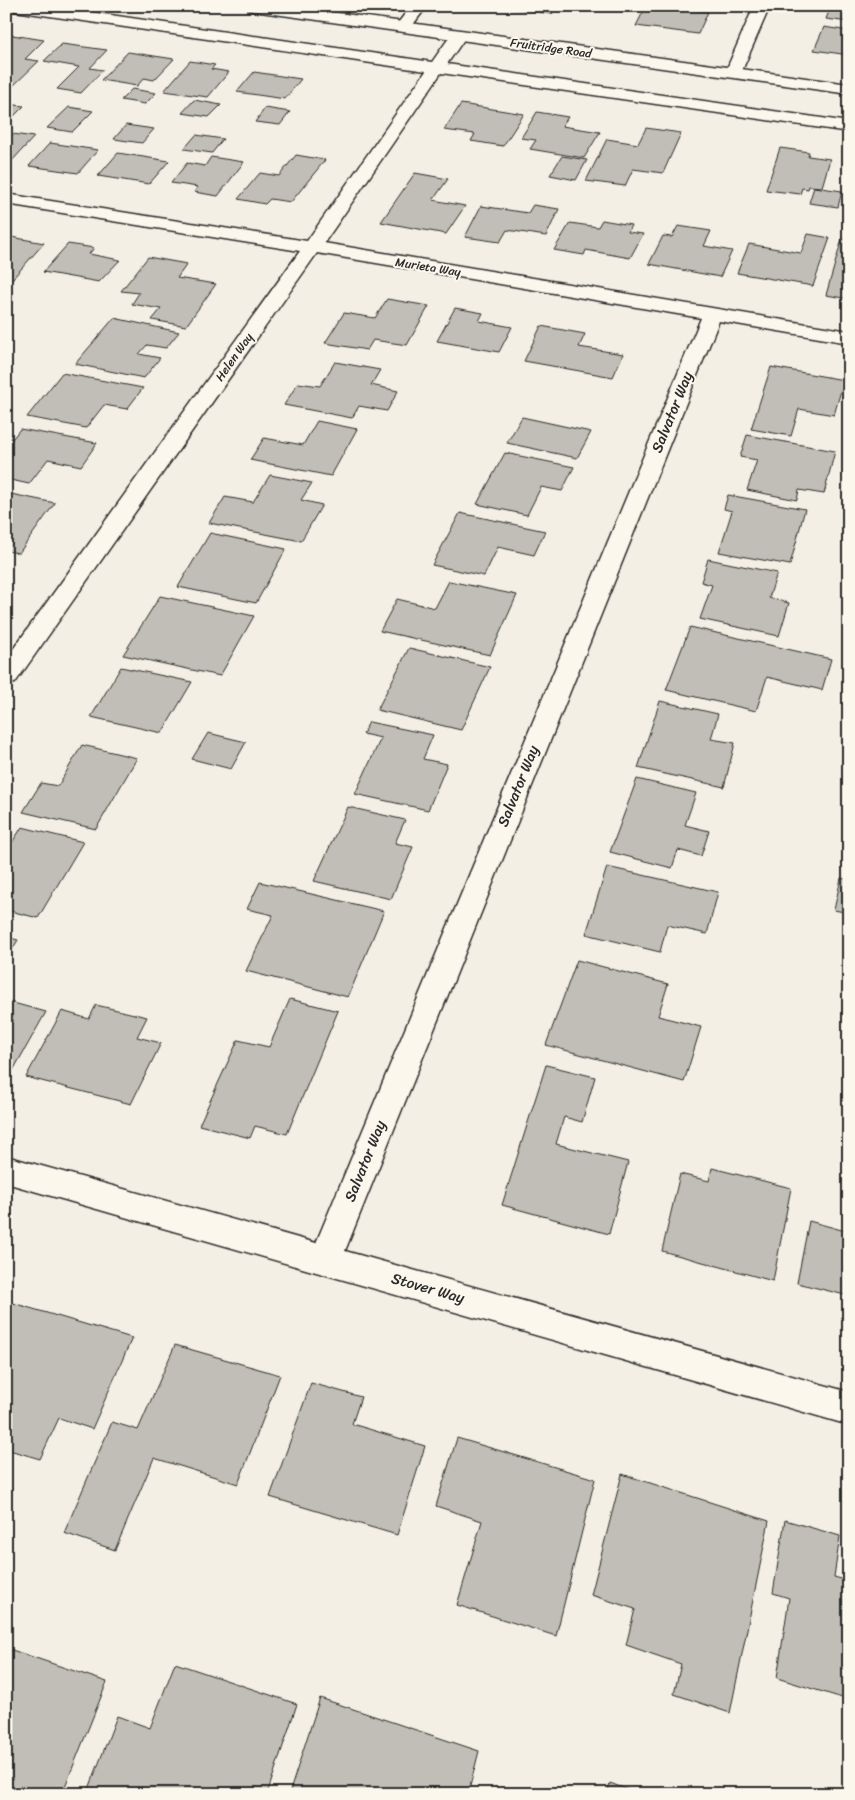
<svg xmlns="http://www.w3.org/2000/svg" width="855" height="1800" font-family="Sriracha,sans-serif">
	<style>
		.building { fill: #c0beb6; stroke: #2b2b2b }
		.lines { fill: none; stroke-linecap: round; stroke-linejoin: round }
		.minor-casing { stroke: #2b2b2b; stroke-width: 3 }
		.major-casing { stroke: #2b2b2b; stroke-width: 3 }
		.minor { fill: #fbf7ec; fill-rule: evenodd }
		.major { fill: #fbf7ec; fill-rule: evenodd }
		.labels { text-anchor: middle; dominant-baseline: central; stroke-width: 4; stroke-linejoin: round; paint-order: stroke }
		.far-street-label { font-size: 12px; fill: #2b2b2b; stroke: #fbf7ec }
		.street-label { font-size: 15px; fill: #2b2b2b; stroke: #fbf7ec }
	</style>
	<rect width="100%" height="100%" fill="#f3efe4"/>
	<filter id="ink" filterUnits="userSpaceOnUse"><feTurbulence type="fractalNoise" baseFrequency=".02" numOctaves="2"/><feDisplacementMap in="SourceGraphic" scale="10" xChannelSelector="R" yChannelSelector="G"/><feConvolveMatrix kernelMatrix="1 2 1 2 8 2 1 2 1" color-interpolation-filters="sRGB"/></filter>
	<g filter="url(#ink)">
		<g class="building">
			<path d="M 496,6 L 556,6 L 552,14 Z"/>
			<path d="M 646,6 L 661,6 L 708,12 L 698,34 L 636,26 Z"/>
			<path d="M 831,6 L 849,6 L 849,22 L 826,19 Z"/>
			<path d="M 824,27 L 849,31 L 849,55 L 814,50 Z"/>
			<path d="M 6,34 L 44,40 L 25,59 L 39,61 L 13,86 L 6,85 Z"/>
			<path d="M 62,44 L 107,50 L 90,68 L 103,70 L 81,93 L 57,89 L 79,67 L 44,61 Z"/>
			<path d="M 128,52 L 174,59 L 154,80 L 144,78 L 137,86 L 101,80 Z"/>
			<path d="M 190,61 L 215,65 L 211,69 L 229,72 L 208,97 L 164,91 Z"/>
			<path d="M 254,72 L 301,79 L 285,99 L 237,92 Z"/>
			<path d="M 132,89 L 156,93 L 145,104 L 121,100 Z"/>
			<path d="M 194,100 L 221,105 L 209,117 L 182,113 Z"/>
			<path d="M 6,104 L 24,106 L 10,120 L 6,120 Z"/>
			<path d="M 461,104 L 524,114 L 503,146 L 471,141 L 475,134 L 444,130 Z"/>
			<path d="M 69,107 L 93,111 L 72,132 L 47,128 Z"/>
			<path d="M 265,108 L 290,112 L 280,125 L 255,122 Z"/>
			<path d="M 537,112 L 568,117 L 562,126 L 600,132 L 584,158 L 530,149 L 536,140 L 521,138 Z"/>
			<path d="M 126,125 L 154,129 L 142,143 L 114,139 Z"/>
			<path d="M 646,128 L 681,133 L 663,173 L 633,169 L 625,186 L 586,181 L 607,139 L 638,144 Z"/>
			<path d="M 6,133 L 34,137 L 10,163 L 6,162 Z"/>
			<path d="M 196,135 L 223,139 L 212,153 L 184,149 Z"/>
			<path d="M 50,143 L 98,150 L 78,173 L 29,166 Z"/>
			<path d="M 780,148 L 809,152 L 808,156 L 830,159 L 822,187 L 809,186 L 808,189 L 802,188 L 800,194 L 766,190 Z"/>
			<path d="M 118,153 L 169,161 L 149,184 L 98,176 Z"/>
			<path d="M 296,155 L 325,160 L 291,202 L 270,199 L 265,204 L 238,199 L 260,173 L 279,176 Z"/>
			<path d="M 562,156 L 587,160 L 576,180 L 550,175 Z"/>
			<path d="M 211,157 L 244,162 L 218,196 L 194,192 L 198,187 L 171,183 L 187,163 L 205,166 Z"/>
			<path d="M 415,173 L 448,179 L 433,200 L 465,206 L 446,234 L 381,222 Z"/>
			<path d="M 814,187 L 842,191 L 838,207 L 809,203 Z"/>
			<path d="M 533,205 L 559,209 L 546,236 L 507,230 L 500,242 L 465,237 L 481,206 L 528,213 Z"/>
			<path d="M 602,220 L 631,225 L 628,232 L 643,234 L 630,258 L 586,250 L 584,255 L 554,250 L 570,223 L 598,227 Z"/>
			<path d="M 678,226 L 711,231 L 704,246 L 732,251 L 720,277 L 649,264 L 663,236 L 672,237 Z"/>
			<path d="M 808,234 L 830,238 L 813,286 L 737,273 L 749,244 L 801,253 Z"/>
			<path d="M 6,236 L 44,243 L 6,286 Z"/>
			<path d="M 842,239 L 849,240 L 849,299 L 826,295 Z"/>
			<path d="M 68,244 L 94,248 L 89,254 L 120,260 L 99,282 L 43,272 Z"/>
			<path d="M 148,257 L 187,264 L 177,278 L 216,284 L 186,326 L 152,320 L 161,309 L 132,304 L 139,293 L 121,291 Z"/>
			<path d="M 387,299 L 429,306 L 407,345 L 373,340 L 367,350 L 325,343 L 344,313 L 375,318 Z"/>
			<path d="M 455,308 L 483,313 L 479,321 L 512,327 L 499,352 L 437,341 Z"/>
			<path d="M 114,318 L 179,332 L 166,348 L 147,345 L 139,354 L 160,358 L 144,378 L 75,364 Z"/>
			<path d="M 541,326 L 585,334 L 579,347 L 623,354 L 613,377 L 524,361 Z"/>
			<path d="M 335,362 L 380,370 L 371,385 L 398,391 L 387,411 L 359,406 L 352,418 L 284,405 L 298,383 L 320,386 Z"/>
			<path d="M 771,367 L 844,380 L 834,415 L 799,409 L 791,436 L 751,429 Z"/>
			<path d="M 62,373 L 143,388 L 127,409 L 104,405 L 86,428 L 27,417 Z"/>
			<path d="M 522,417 L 591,432 L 577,458 L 507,443 Z"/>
			<path d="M 317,421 L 357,429 L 331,476 L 250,460 L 264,438 L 303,445 Z"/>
			<path d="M 20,429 L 97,443 L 81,466 L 48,459 L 29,484 L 6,479 L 6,447 Z"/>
			<path d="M 747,435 L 835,451 L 824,494 L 799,490 L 797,500 L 747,490 L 757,460 L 740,457 Z"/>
			<path d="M 505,453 L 574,467 L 562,491 L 541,487 L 527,515 L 477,504 Z"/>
			<path d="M 270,475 L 312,483 L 301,500 L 322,505 L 301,541 L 209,523 L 225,497 L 253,502 Z"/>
			<path d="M 6,493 L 55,503 L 19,553 L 6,551 Z"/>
			<path d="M 728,495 L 805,509 L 790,565 L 719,552 L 732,511 L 724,509 Z"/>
			<path d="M 460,513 L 545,531 L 534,555 L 498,547 L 484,576 L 432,565 Z"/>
			<path d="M 210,533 L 286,549 L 256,603 L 178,587 Z"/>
			<path d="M 708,559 L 777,573 L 769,598 L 789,603 L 779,636 L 700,619 L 712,585 L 701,582 Z"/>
			<path d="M 449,581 L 517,595 L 490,655 L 380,631 L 397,599 L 435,608 Z"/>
			<path d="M 160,596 L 254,616 L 220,676 L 123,655 Z"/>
			<path d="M 690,627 L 831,659 L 822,690 L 767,677 L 756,711 L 666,690 Z"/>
			<path d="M 409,648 L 490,667 L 461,730 L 377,710 Z"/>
			<path d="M 121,667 L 192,682 L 162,733 L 91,717 Z"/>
			<path d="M 660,701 L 718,714 L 711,739 L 735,743 L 724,787 L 638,768 Z"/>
			<path d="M 369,722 L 433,735 L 423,759 L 447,764 L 428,810 L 355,794 L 381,738 L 363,734 Z"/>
			<path d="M 208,733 L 246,742 L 231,769 L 192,759 Z"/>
			<path d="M 82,745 L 137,758 L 96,829 L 23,812 L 41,783 L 58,786 Z"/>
			<path d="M 637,779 L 696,793 L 685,825 L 709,831 L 701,856 L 678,850 L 672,868 L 610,852 Z"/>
			<path d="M 348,807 L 405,820 L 395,843 L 413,847 L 391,899 L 314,881 Z"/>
			<path d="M 22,827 L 83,842 L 38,918 L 6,910 L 6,852 Z"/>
			<path d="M 607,867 L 718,892 L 707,934 L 667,925 L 660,952 L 586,934 Z"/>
			<path d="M 841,878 L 849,880 L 849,913 L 834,910 Z"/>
			<path d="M 260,882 L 384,911 L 348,997 L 246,971 L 273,915 L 247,909 Z"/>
			<path d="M 6,937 L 18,940 L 6,959 Z"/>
			<path d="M 577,960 L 668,984 L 658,1016 L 701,1027 L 684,1082 L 546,1045 Z"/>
			<path d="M 290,999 L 338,1011 L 287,1134 L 255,1126 L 250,1138 L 199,1125 L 238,1040 L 269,1047 Z"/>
			<path d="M 6,1001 L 46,1012 L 11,1074 L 6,1072 Z"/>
			<path d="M 96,1005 L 147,1017 L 137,1037 L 161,1043 L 131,1104 L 26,1077 L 62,1011 L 89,1019 Z"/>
			<path d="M 546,1065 L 595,1077 L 582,1122 L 564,1117 L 556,1144 L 628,1162 L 609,1234 L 502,1205 Z"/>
			<path d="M 712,1168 L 791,1188 L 773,1281 L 662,1251 L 680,1174 L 709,1181 Z"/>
			<path d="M 809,1221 L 849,1232 L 849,1296 L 797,1283 Z"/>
			<path d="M 6,1301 L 132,1338 L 92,1429 L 59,1418 L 40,1459 L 6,1449 Z"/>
			<path d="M 175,1345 L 280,1375 L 238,1484 L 154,1458 L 115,1550 L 64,1533 L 112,1422 L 138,1430 Z"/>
			<path d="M 311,1383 L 361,1397 L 352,1424 L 425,1446 L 397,1535 L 270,1497 Z"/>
			<path d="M 457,1438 L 595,1479 L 556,1636 L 457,1605 L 482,1521 L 436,1506 Z"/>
			<path d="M 622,1474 L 769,1521 L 730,1713 L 674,1694 L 681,1664 L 626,1645 L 635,1609 L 591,1595 Z"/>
			<path d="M 785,1520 L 840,1536 L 834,1577 L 849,1581 L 849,1700 L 777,1678 L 789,1598 L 773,1593 Z"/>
			<path d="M 6,1648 L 107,1682 L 62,1794 L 6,1794 Z"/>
			<path d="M 175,1663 L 297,1704 L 267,1794 L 87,1794 L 117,1716 L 150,1728 Z"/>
			<path d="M 320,1698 L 479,1751 L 468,1794 L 289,1794 Z"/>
			<path d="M 610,1783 L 639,1794 L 607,1794 Z"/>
		</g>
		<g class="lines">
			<g class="minor-casing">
				<g id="minor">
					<path d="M 7,6 L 49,6 L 432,62 L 453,32 L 465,32 L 467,35 L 447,64 L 849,122 L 849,132 L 441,73 L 324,243 L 849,331 L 849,343 L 719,321 L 345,1251 L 849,1392 L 849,1425 L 6,1183 L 6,1156 L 316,1243 L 701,318 L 317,253 L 15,683 L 6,685 L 6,659 L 300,251 L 6,204 L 6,194 L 307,241 L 426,71 L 15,11 L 10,9 Z"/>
					<path d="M 411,6 L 427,6 L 409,30 L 397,30 L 395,27 Z"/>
					<path d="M 754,6 L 770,6 L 741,73 L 739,76 L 727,76 L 725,73 Z"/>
				</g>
			</g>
			<g class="major-casing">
				<path id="major" d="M 245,6 L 288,6 L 849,84 L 849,94 L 253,11 L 248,9 Z"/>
			</g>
			<use href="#minor" class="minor"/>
			<use href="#major" class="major"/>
		</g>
	</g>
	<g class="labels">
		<g class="far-street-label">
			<text transform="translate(551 48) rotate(8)">Fruitridge Road</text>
			<text transform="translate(428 267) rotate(9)">Murieta Way</text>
			<text transform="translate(234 357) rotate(-55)">Helen Way</text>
		</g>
		<g class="street-label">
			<text transform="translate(672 412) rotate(-68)">Salvator Way</text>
			<text transform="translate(518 786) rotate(-68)">Salvator Way</text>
			<text transform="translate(365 1161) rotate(-68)">Salvator Way</text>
			<text transform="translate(428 1288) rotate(16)">Stover Way</text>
		</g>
	</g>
	<rect width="855" height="1800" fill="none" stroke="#fbf7ec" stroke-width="25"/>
	<rect x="12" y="12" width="830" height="1775" fill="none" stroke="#2b2b2b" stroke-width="2" filter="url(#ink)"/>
</svg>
